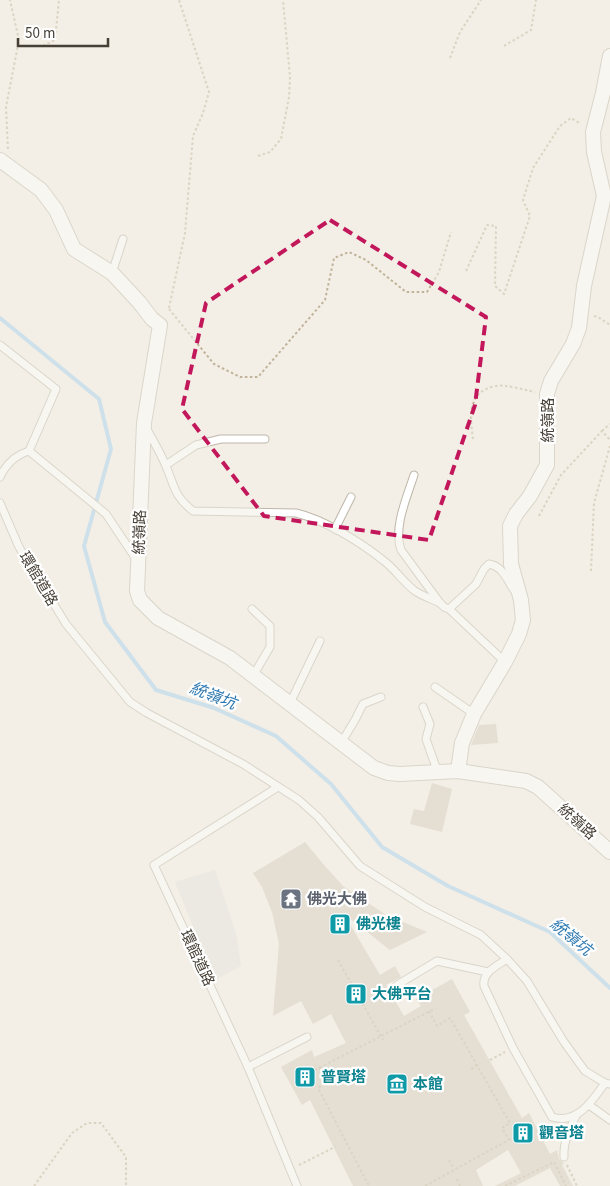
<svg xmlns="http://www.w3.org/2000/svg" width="610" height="1186" font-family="'Source Sans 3','Noto Sans TC',sans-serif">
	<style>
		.parking { fill: #e4e2de }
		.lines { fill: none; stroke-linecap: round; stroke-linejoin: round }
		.stream { stroke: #a2cff0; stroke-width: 4 }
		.building { fill: #d4cbbc }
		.lane-casing { stroke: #beb7a9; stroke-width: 9 }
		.street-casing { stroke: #beb7a9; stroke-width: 16 }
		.path { stroke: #c0b39a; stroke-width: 2; stroke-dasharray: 2.5 2.5; stroke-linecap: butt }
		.lane { stroke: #fff; stroke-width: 7 }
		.street { stroke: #fff; stroke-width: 14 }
		.marked { fill: none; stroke: #c2185b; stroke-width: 4; stroke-dasharray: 10 6; stroke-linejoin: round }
		.labels { text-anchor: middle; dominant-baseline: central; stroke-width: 4.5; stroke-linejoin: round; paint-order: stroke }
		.street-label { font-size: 15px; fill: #463f35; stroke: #fff }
		.worship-label { font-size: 15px; font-weight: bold; fill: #5b616d; stroke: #fff; text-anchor: start }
		.culture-label { font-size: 15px; font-weight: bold; fill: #0d838f; stroke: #fff; text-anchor: start }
		.water-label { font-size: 16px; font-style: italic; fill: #2f79b1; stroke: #fff }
	</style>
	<rect width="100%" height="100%" fill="#f3efe6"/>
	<path class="parking" d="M 215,870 L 237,937 L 241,966 L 215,980 L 175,882 Z"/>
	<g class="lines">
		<path class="stream" d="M 0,318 L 99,399 L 111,449 L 84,546 L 105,622 L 156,690 L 214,708 L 276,736 L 331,784 L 382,847 L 448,886 L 550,932 L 610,988"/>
	</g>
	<g class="building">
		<path d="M 496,724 L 498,743 L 471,745 L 479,725 Z"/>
		<path d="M 432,783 L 452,789 L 442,832 L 410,824 L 414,809 L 424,811 Z"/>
		<path d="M 305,842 L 324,865 L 343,886 L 386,915 L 427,932 L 390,950 L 344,914 L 380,975 L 395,966 L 401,977 L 386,985 L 404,1016 L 421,1006 L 416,999 L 452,979 L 470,1012 L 464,1015 L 522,1118 L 529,1113 L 550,1154 L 557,1150 L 559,1159 L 563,1162 L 564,1164 L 562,1165 L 573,1186 L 560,1186 L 550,1168 L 515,1186 L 495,1186 L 521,1173 L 508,1150 L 476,1170 L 483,1186 L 353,1186 L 310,1100 L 302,1105 L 281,1067 L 312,1050 L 314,1057 L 346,1043 L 331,1014 L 313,1024 L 301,1001 L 273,1016 L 279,944 L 272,912 L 262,887 L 253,873 Z"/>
	</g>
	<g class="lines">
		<g class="lane-casing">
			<g id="lane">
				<path d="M 112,273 L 123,239"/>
				<path d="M 0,345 L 56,389 L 29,451"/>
				<path d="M 147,429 C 153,441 160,452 165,464 C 175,486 173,495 193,511 L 296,513 C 323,519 362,543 384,561 C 395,569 403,582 415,591 C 422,596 432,599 440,603"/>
				<path d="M 166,465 L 196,445 L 221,439 L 265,439"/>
				<path d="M 414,475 C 407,497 393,528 401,550 L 440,603 L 444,607 L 449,609 L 476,584 L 484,569 L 489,564 C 502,566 507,579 513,589"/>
				<path d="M 0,477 C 6,464 16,455 29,451 L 106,514 L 136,559"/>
				<path d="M 0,503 L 19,547 L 66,624 L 130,702 L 147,713 L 243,764 L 299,800 L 318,817 L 360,866 L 425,907 L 481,935 L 507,959 L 527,981 L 564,1042 L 585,1071 L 605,1083 L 610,1084"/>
				<path d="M 335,529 L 351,497"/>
				<path d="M 252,609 L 270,626 L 270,647 L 253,676"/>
				<path d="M 449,609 L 505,662"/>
				<path d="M 435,687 L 474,714"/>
				<path d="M 290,703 L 320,641"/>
				<path d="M 423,707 L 430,724 L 426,739 L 438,773"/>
				<path d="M 341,743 L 355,720 L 363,704 L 381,697"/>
				<path d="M 278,787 L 154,865 L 248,1067 L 297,1186"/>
				<path d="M 507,959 C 497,966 482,972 484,986 L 513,1048 L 552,1117 C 577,1125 593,1100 605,1083"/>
				<path d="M 397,985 L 437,961 L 488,972"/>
				<path d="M 248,1067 L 307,1037"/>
				<path d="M 589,1105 L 610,1120"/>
				<path d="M 564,1157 C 563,1141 570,1128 577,1114"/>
			</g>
		</g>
		<g class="street-casing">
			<g id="street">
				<path d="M 0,160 L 41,190 L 56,210 L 74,249 L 112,273 L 139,302 L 152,319 L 160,325 L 144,423 L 137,591 L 140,600 L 158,618 L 230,658 L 374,768 L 388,773 L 400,774 L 458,771 L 526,781 L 538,787 L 610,852"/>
				<path d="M 458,771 L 462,743 L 474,714 L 505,662 L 519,634 L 523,620 L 521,600 L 511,564 L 510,526 L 516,514 L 530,496 L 547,465 L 547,394 L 551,381 L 573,344 L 579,328 L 584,286 L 604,196 L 594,152 L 593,132 L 603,93 L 610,56"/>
			</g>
		</g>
		<g class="path">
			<path d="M 43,46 L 55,40 L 59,0"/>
			<path d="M 504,46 L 531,30 L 536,0"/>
			<path d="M 450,58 L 460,32 L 481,0"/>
			<path d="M 8,149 L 6,107 L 19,40 L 10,0"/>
			<path d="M 258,156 L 270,152 L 281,139 L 289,97 L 290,77 L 283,0"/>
			<path d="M 466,271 L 487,225 L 496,226 L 495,286 L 504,294 L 530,216 L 523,200 L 533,168 L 560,126 L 571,118 L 581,124"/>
			<path d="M 169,308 L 185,233 L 193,136 L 203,113 L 209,92 L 179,0"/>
			<path d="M 169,309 L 214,364 L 240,377 L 258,377 L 325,300 L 334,258 L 349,252 L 366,260 L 406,292 L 427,292 L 439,272 L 451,232"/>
			<path d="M 594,316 L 598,317 L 610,325"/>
			<path d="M 602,431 L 610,424"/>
			<path d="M 473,439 C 470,417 467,391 496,386 C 505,384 525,390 535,392"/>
			<path d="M 539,516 L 561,475 L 602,431 L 610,440"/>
			<path d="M 591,571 L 594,503 L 610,446"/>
			<path d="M 338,960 L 383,1040"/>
			<path d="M 429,1011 L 437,1026 L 450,1018 L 510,1123 L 502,1128 L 509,1140"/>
			<path d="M 490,1060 L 505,1052"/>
			<path d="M 319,1067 L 327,1083 L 318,1088 L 369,1186"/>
			<path d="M 471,1069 L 477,1065"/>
			<path d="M 315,1070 L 436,1008"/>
			<path d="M 449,1160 L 454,1169"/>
			<path d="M 299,1165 L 335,1147"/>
			<path d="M 567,1165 L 577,1186"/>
			<path d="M 457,1179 L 460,1186"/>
			<path d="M 34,1186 L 72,1133 L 87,1123 L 101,1123 L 126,1157 L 126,1186"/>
			<path d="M 425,1186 L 514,1137"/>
			<path d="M 505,1186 L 554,1162 L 566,1186"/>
		</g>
		<use href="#lane" class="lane"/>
		<use href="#street" class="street"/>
	</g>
	<path d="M0 0H610V1186H0ZM 330,220 L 486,317 L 475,405 L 429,540 L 264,516 L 182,409 L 206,303 Z" fill="#f3efe6" fill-opacity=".55" fill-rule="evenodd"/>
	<path class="marked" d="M 330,220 L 486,317 L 475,405 L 429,540 L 264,516 L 182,409 L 206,303 Z"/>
	<defs>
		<g id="temple-square" transform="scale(1.125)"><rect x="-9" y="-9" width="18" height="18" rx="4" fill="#6b7280" stroke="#fff"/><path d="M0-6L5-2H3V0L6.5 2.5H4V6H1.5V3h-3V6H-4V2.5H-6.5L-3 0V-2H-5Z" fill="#fff"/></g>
		<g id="building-square" transform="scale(1.125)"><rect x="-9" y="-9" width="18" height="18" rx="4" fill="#0f9aa8" stroke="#fff"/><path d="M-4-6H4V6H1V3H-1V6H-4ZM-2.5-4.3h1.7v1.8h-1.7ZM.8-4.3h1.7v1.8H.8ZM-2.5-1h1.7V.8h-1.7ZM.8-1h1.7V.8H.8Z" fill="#fff"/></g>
		<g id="museum-square" transform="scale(1.125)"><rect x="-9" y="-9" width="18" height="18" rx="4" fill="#0f9aa8" stroke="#fff"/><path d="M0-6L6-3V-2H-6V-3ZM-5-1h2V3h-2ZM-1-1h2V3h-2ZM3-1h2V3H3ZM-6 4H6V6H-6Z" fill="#fff"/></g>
	</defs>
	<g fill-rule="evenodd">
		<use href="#temple-square" x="291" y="899"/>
		<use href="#building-square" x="340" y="924"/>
		<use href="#building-square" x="356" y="994"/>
		<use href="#building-square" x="305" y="1077"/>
		<use href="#museum-square" x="397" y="1084"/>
		<use href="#building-square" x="523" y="1133"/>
	</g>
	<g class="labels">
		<g class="street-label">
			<text transform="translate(548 420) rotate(-90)">統嶺路</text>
			<text transform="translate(140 532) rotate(-88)">統嶺路</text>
			<text transform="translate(38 579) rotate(59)">環館道路</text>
			<text transform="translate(577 822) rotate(42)">統嶺路</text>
			<text transform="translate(197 958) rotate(65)">環館道路</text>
		</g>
		<g class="worship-label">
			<text x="307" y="899">佛光大佛</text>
		</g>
		<g class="culture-label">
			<text x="356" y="924">佛光樓</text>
			<text x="372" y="994">大佛平台</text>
			<text x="321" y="1077">普賢塔</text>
			<text x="413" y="1084">本館</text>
			<text x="539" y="1133">觀音塔</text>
		</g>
		<g class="water-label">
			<text transform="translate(213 696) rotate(21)">統嶺坑</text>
			<text transform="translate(571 937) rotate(39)">統嶺坑</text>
		</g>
	</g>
	<path d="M18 38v8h90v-8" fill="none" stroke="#463f35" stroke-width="2.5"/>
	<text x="25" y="38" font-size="15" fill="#463f35" stroke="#ffffff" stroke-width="4" paint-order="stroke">50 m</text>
</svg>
